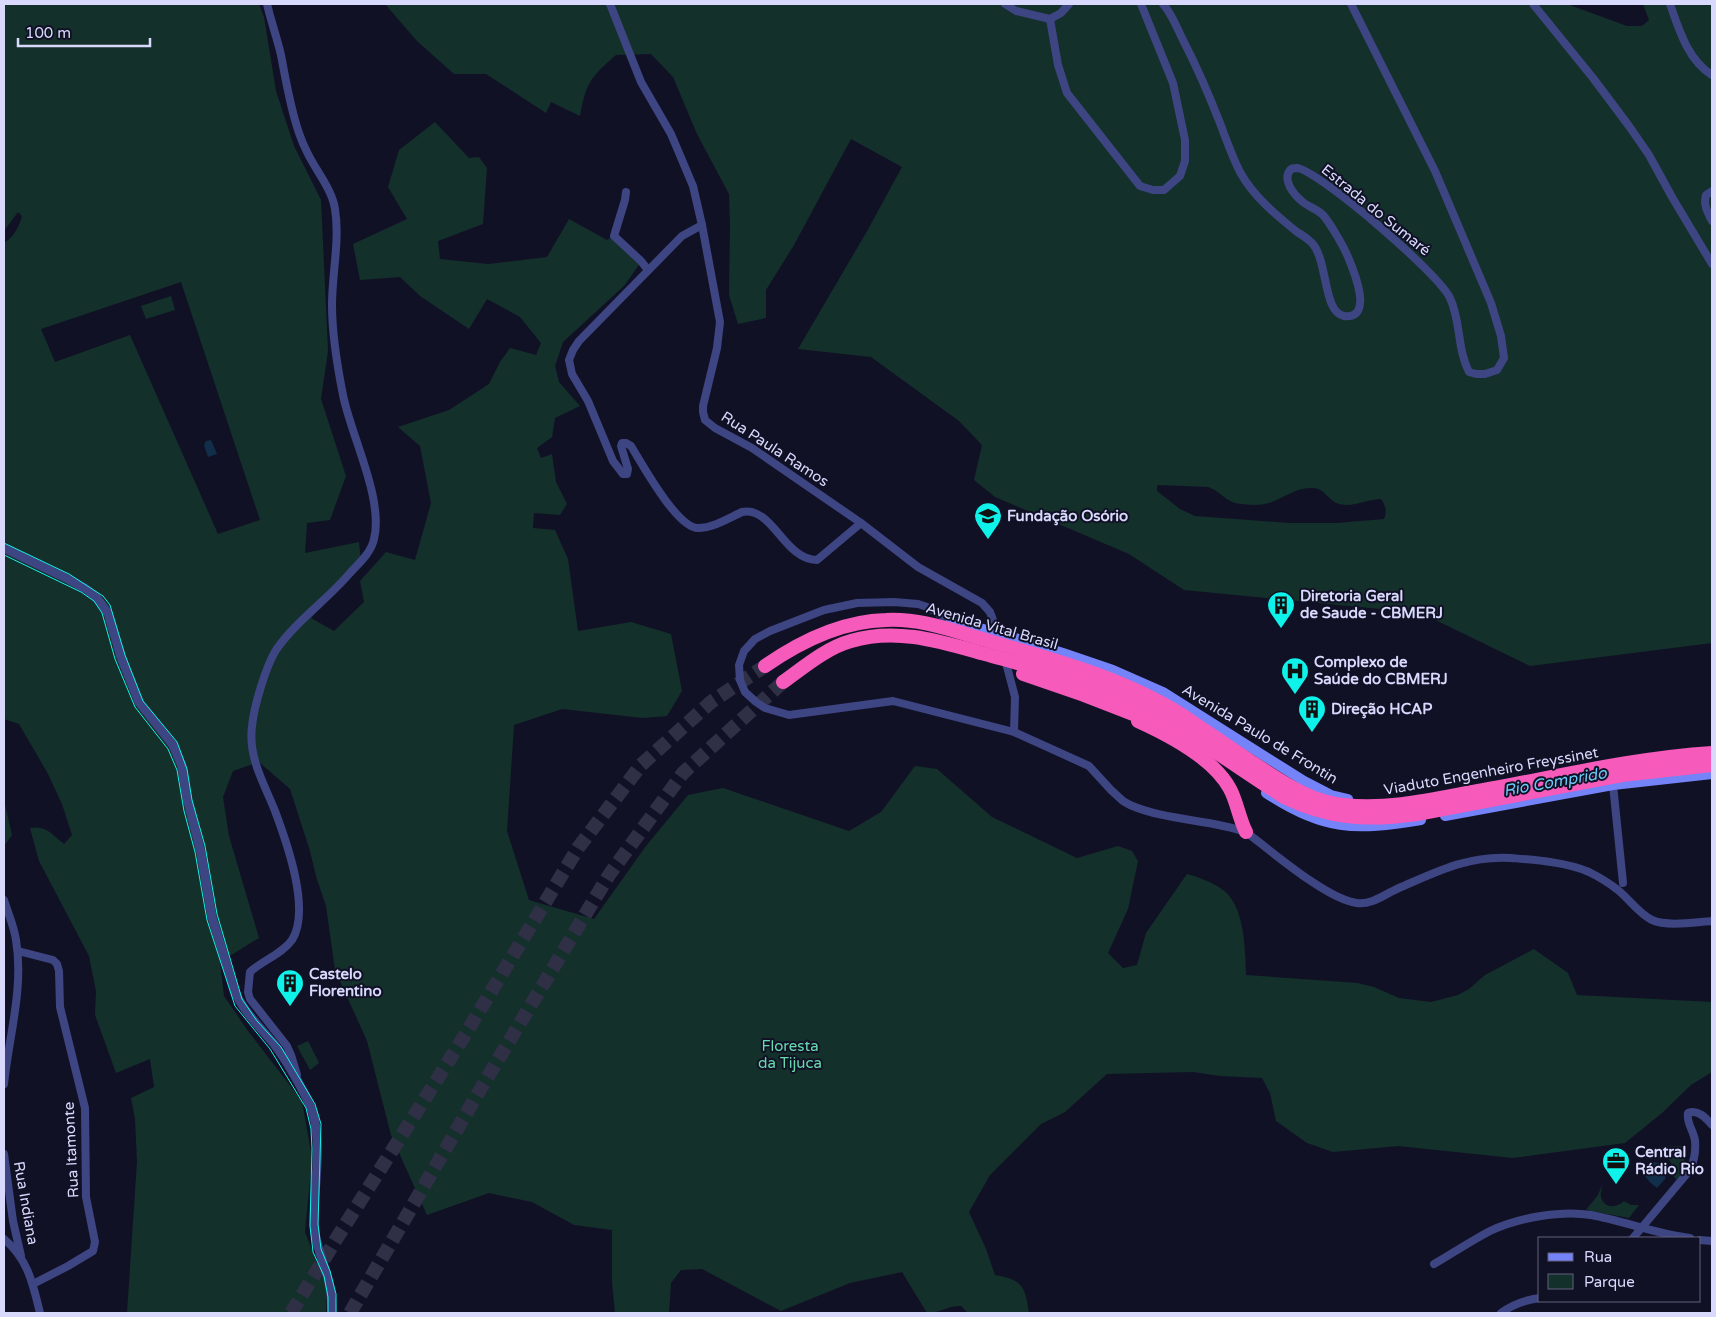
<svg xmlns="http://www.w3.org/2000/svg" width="1716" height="1317" font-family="'Varela Round',sans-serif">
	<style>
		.green { fill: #14302b; fill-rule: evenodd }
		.water { fill: #112e4a }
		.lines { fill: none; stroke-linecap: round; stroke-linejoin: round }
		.motorway-tunnel { stroke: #2f2f46; stroke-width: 14; stroke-dasharray: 14 7; stroke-linecap: butt }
		.minor { stroke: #3e4583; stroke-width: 8 }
		.tertiary { stroke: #3e4583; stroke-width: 9 }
		.secondary { stroke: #7483f8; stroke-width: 10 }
		.motorway { stroke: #f65abb; stroke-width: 14 }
		.tram { stroke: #0ff2e9; stroke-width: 1 }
		.labels { text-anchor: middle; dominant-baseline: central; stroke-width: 4; stroke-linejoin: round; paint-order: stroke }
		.street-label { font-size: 15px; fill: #d8d9fd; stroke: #111126 }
		.poi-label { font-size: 15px; font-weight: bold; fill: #d8d9fd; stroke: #111126; text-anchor: start }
		.park-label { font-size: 15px; fill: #67daad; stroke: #111126 }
		.water-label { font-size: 16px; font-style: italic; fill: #6ccaf7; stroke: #111126 }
	</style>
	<rect width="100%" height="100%" fill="#111126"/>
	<g class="green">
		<path d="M 4,4 L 259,4 L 264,17 L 276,91 L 294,146 L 321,200 L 328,351 L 321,399 L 346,476 L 330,520 L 307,523 L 305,553 L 359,542 L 361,561 L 311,618 L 334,631 L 364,602 L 360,581 L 386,552 L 415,560 L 431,503 L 420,446 L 398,427 L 449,410 L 489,384 L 500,362 L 510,348 L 536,355 L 541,343 L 520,317 L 487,299 L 469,329 L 420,296 L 400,277 L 360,280 L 353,244 L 407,219 L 388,187 L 399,150 L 435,122 L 469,158 L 479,157 L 487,168 L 483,224 L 438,241 L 440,259 L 488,264 L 547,257 L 569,219 L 607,240 L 613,236 L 640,263 L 625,285 L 563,342 L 555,366 L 559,382 L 580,406 L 555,418 L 552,437 L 537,448 L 541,458 L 552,454 L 556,482 L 567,504 L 560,515 L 534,513 L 533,528 L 555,530 L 568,559 L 578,631 L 631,622 L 671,634 L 682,691 L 667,716 L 643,718 L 562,709 L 514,725 L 507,831 L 529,900 L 594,919 L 646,846 L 688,795 L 723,788 L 849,831 L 881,812 L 915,766 L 937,769 L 992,817 L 1077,858 L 1118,846 L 1132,851 L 1138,861 L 1128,909 L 1108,953 L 1123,968 L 1137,965 L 1146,933 L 1187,874 C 1199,877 1223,886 1230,897 C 1245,917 1245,951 1246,975 L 1357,983 L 1374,987 L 1399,998 L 1431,1002 L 1458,995 L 1469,989 L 1485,975 L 1534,949 L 1568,973 L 1577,995 L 1712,1002 L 1712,1072 L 1691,1085 L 1662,1113 L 1625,1143 L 1513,1158 L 1398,1146 L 1333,1152 L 1307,1143 L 1276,1121 L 1270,1093 L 1262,1078 L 1220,1076 L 1193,1072 L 1107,1074 L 1065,1112 L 1041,1124 L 990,1175 L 969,1212 L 986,1249 L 995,1275 C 1023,1280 1025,1286 1029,1313 L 968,1313 L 961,1306 C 947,1306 940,1313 927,1313 L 902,1272 L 850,1283 L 781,1311 L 702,1269 L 681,1270 L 671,1283 L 669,1313 L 615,1313 L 612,1282 L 612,1230 L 574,1225 L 532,1202 L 489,1193 L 427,1215 L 391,1135 L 367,1041 L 335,970 L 326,906 L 316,876 L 310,851 L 290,789 L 259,762 L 233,771 L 223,797 L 229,836 L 259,938 L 220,962 L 224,996 L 248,1031 L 302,1101 L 312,1158 L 305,1232 L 327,1288 L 326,1313 L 127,1313 L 137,1162 L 135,1119 L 131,1098 L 154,1087 L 150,1059 L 116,1073 L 95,1015 L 96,991 L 89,956 L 39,861 L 30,828 C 47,825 52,835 64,844 L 72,835 L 62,804 L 47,772 L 19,724 L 4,719 L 4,243 C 14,237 19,227 22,216 L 18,212 L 4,231 ZM 181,282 L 260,520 L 218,534 L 130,335 L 55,362 L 41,329 Z"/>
		<path d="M 385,4 L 1567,4 L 1627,26 L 1642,26 L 1649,20 L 1643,4 L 1712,4 L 1712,643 L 1530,666 L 1421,613 L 1184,590 L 1129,554 L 995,497 L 974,480 L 982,445 L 959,421 L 871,357 L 798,349 L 866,233 L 902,167 L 851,139 L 794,245 L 766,290 L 766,318 L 738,324 L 729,295 L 730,226 L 729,194 L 697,134 L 673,77 L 651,54 L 616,55 C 591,77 586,82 580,116 L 551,102 L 546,113 L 486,74 L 454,74 L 417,41 ZM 1159,485 L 1208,487 C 1218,490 1225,500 1235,503 C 1245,505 1259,506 1269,503 C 1284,498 1296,487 1313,488 C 1324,488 1329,501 1339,504 C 1353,508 1367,499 1381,499 C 1386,506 1387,512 1384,519 L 1337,523 L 1289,523 L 1195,516 L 1180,509 L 1157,491 L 1157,486 Z"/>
		<path d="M 171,296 L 175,310 L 146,319 L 141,306 Z"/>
		<path d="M 4,800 L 12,835 L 4,846 Z"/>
		<path d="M 308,1041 L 319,1063 L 310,1070 L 297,1046 Z"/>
		<path d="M 1686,1146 L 1683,1172 L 1678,1181 L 1674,1177 C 1675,1157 1662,1154 1644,1151 L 1643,1148 Z"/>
		<path d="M 1602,1185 C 1602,1189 1600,1193 1601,1197 C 1604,1209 1617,1208 1624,1201 L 1631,1205 L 1639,1205 L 1629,1218 L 1586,1210 L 1598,1195 Z"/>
	</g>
	<g class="water">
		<path d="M 211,440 L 217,454 L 208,457 L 204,445 L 206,441 Z"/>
		<path d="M 1654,1162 L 1663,1164 L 1667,1170 L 1665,1179 L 1657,1188 C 1647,1181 1635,1168 1654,1162 Z"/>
	</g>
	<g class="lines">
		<g class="motorway-tunnel">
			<path d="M 291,1313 L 340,1233 L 460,1043 L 578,848 L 641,765 L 711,702 L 765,666"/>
			<path d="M 350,1313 L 484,1083 L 609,875 L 683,773 L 783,682"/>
		</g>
		<g class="minor">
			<path d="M 267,4 C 271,21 277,38 281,55 C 286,81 290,107 299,133 C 301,139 304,146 307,152 C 316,171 332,189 335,209 C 340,241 332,273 332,305 C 332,335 337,365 343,395 C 351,436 384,499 374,539 C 371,553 359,563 350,573 C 327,600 296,621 276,650 C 266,666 254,706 252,726 C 248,758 264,783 275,811 C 287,843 311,910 292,940 C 282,954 263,960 250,972 L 248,992 L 250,999 L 287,1046 L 291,1055 L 297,1075"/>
			<path d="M 610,4 L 641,82 L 671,134 L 693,186 L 702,225 L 720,322 L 717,348 L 703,406 L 703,412 L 705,420 L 715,428 L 752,448 L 861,523 L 918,567 L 982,603 L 990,612 L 999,636"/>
			<path d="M 1005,4 L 1016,11 L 1050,19"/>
			<path d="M 1069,4 L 1061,13 L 1050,19 L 1058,65 L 1067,93 L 1140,186 L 1153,190 L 1164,190 L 1180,176 L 1185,161 L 1185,140 L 1173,83 L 1141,4"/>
			<path d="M 1163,4 C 1172,14 1177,28 1183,40 C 1197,67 1209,95 1220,123 C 1226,139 1232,156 1240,172 C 1253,196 1276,215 1297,232 C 1302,235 1308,239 1312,243 C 1328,260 1323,313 1344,316 C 1375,320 1353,269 1348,257 C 1344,247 1330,223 1323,215 C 1318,210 1310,207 1304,203 C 1294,195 1281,180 1291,169 C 1293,168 1295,168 1298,168 C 1324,175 1439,274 1450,298 C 1461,321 1457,349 1469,372 L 1476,374 L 1485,374 L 1497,370 L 1504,358 L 1501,336 L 1491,303 L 1435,171 L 1351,4"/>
			<path d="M 1533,4 L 1593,78 L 1629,126 L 1649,155 L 1672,197 L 1712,264"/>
			<path d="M 1670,4 C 1679,30 1688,60 1712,75"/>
			<path d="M 1712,191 L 1706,195 C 1703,205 1708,213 1712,221"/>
			<path d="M 626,192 L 625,200 L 614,236 L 641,261 L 648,270"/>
			<path d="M 702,225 L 682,236 L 579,341 L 573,350 L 569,360 L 572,374 L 588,401 L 613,461 L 623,474 L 627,474 L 628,469 L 621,446 L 622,443 L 626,443 L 631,446 C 642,464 677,528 698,528 C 713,528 729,518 742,512 C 773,506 784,560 817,560 L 861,523"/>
			<path d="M 951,621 L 927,607 L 918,604 L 894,602 L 857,603 L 824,610 L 770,631 L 755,639 L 744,651 L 739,665 L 740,680 L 745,692 L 756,702 L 765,708 L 789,715 L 893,701 L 1014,732 L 1089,766 L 1111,790 L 1123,801 L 1130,805 C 1167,821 1209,819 1246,832 C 1271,851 1328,900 1357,903 C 1372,905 1385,894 1399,888 C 1436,872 1469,855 1511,858 C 1535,860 1566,862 1589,872 C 1599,877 1609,883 1618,890 C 1629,899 1639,914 1652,920 C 1667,927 1696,922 1712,921"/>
			<path d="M 1005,659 L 1015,697 L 1014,732"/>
			<path d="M 1613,785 L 1623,883"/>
			<path d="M 4,900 C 8,913 14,926 16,940 C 24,988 9,1036 4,1084"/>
			<path d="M 18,951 L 53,960 L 57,964 L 59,971 L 60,1007 L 85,1108 L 86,1197 L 95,1242 L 93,1251 L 68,1266 L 33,1284"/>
			<path d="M 4,1154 L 13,1221 L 21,1256"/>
			<path d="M 1633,1238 L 1690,1170 C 1694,1161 1696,1151 1695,1141 C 1694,1131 1686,1123 1688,1113 C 1698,1109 1706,1118 1712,1125"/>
			<path d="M 4,1239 C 28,1259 33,1284 40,1313"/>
			<path d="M 1700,1240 L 1712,1241"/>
			<path d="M 1434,1264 C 1453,1253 1471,1241 1490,1231 C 1517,1218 1561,1210 1591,1215 C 1624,1221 1656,1234 1690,1238"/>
			<path d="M 1501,1313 C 1513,1304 1524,1300 1540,1298"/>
		</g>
		<path class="tertiary" d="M 4,548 L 68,579 L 86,589 L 96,597 L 108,613 L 121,657 L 139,702 L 173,745 L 182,766 L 187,798 L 201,853 L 212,917 L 235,992 C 244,1012 260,1027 274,1044 C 285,1058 301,1086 309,1103 C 325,1136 313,1188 314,1224 C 315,1242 321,1256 326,1272 C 331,1286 332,1299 332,1313"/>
		<g class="secondary">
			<path d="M 951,621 L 996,632 L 1063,653 L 1113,670 L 1163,692 L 1304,781 L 1331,795 L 1348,799"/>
			<path d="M 1266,793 C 1323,831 1355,831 1421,820"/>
			<path d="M 1445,816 L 1613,785 L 1712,774"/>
		</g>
		<g class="motorway">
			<path d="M 765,666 C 801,641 842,621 886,620 C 922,618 956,632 989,641 C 1055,660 1123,678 1182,715 C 1206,731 1229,747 1253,763 C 1281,781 1310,802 1344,805 C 1389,810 1434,799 1478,791 C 1556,777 1634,758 1712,753"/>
			<path d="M 1023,674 L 1084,695 L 1151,721"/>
			<path d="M 783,682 C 804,667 826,648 851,641 C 897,627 942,642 985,654 C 1035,668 1086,681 1132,703 C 1185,728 1235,766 1284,797 C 1329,819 1367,821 1417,814 L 1622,775 L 1712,765"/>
			<path d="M 1138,721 C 1169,735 1214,759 1230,789 C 1237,802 1239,818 1246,832"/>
		</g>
		<g class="tram">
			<path d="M 4,543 L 69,574 L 103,596 L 110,605 L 125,655 L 143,701 L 177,742 L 187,769 L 192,800 L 205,846 L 217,914 L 242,999 L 257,1021 L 281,1047 L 315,1104 L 321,1124 L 318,1224 L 321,1249 L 330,1271 L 336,1294 L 336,1313"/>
			<path d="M 4,555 L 81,592 L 94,601 L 102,613 L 115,659 L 135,707 L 168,749 L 177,770 L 184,811 L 195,852 L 207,920 L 235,1006 L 270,1049 L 306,1108 L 311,1129 L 312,1149 L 310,1226 L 313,1252 L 324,1276 L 328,1297 L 328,1313"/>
		</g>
	</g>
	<defs>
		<g id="school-pin" transform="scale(1.4375)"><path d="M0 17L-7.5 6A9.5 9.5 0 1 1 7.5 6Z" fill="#0ff2e9" stroke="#111126"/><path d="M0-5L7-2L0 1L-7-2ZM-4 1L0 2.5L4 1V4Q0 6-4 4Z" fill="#111"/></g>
		<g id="building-pin" transform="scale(1.4375)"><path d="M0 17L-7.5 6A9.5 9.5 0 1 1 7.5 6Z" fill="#0ff2e9" stroke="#111126"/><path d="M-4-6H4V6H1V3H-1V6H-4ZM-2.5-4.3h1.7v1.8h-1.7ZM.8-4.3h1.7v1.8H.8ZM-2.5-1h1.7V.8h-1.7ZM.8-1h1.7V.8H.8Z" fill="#111"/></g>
		<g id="hospital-pin" transform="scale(1.4375)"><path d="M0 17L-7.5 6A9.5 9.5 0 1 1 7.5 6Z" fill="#0ff2e9" stroke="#111126"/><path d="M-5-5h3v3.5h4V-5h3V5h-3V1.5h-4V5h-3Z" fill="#111"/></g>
		<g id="office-pin" transform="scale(1.4375)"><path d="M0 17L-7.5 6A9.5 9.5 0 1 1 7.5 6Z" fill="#0ff2e9" stroke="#111126"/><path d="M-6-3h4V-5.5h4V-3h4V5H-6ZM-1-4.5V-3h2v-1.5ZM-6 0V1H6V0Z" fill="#111"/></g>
	</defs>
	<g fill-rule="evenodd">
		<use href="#school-pin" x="988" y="516"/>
		<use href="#building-pin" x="1281" y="605"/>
		<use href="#hospital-pin" x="1295" y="671"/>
		<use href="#building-pin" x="1312" y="709"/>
		<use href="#building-pin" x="290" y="983"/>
		<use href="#office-pin" x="1616" y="1161"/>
	</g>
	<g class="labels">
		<g class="street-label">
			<text transform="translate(1376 210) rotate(39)">Estrada do Sumaré</text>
			<text transform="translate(775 449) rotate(33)">Rua Paula Ramos</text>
			<text transform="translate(992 626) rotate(16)">Avenida Vital Brasil</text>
			<text transform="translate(1260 734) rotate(31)">Avenida Paulo de Frontin</text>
			<text transform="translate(1491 771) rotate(-10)">Viaduto Engenheiro Freyssinet</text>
			<text transform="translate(71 1150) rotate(-93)">Rua Itamonte</text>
			<text transform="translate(26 1203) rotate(80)">Rua Indiana</text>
		</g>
		<g class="poi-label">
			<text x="1007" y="516">Fundação Osório</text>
			<text x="1300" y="596">Diretoria Geral<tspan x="1300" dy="17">de Saude - CBMERJ</tspan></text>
			<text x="1314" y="662">Complexo de<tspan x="1314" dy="17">Saúde do CBMERJ</tspan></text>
			<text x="1331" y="709">Direção HCAP</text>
			<text x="309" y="974">Castelo<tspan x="309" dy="17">Florentino</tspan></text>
			<text x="1635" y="1152">Central<tspan x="1635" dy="17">Rádio Rio</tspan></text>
		</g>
		<g class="park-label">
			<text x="790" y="1046">Floresta<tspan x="790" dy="17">da Tijuca</tspan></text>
		</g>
		<g class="water-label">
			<text transform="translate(1555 782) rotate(-10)">Rio Comprido</text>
		</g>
	</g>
	<rect width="1716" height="1317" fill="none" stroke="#d8d9fd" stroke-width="10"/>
	<rect x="1538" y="1237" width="162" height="65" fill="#111126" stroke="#61617c"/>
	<rect x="1548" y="1253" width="25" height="8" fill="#7483f8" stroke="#61617c"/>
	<text x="1584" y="1262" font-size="15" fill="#d8d9fd">Rua</text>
	<rect x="1548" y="1274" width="25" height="15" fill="#14302b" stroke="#61617c"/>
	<text x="1584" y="1287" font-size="15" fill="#d8d9fd">Parque</text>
	<path d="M18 38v8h132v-8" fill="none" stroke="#d8d9fd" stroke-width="2.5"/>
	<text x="25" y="38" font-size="15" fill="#d8d9fd" stroke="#111126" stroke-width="4" paint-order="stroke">100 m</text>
</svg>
